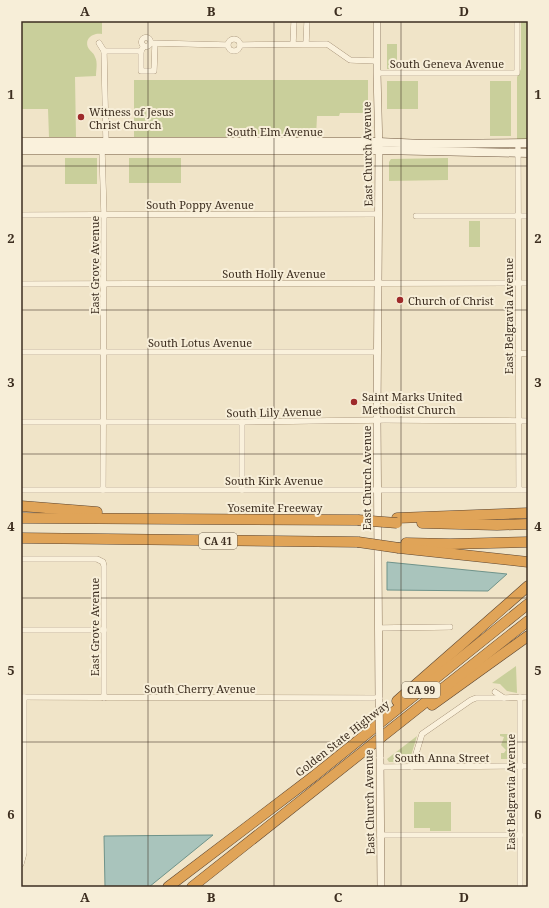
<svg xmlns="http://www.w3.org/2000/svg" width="549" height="908" font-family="'Noto Serif',serif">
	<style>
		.green { fill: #c9cf9b }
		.water { fill: #a9c4bc; stroke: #6f938a }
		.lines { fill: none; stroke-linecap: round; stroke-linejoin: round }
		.minor-casing { stroke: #8d765c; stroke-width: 6 }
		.tertiary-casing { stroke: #8d765c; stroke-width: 8 }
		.secondary-casing { stroke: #6f573f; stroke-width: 9 }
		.motorway-casing { stroke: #5b4430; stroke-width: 11 }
		.minor { stroke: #faf1dc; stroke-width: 5.5 }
		.tertiary { stroke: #faf1dc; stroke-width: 7 }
		.secondary { stroke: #faf1dc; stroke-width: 8 }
		.motorway { stroke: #e0a458; stroke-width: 10 }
		.tertiary-bridge-casing { stroke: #8d765c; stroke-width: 8; stroke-linecap: butt }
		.motorway-bridge-casing { stroke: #5b4430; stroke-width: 11; stroke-linecap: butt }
		.tertiary-bridge { stroke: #faf1dc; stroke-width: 7 }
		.motorway-bridge { stroke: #e0a458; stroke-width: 10 }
		.grid { fill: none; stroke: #3d2e20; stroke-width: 1; stroke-opacity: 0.55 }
		.poi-dot { fill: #9e2a2b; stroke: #f7eed8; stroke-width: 1.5 }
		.labels { text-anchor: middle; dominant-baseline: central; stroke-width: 4; stroke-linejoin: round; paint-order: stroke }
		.shield { fill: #f7eed8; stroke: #756857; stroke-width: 1 }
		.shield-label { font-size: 10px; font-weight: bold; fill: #3d2e20 }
		.street-label { font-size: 11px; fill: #3d2e20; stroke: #f7eed8 }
		.poi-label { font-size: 11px; fill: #3d2e20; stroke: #f7eed8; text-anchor: start }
		.neatline { fill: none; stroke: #3d2e20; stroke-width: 1.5 }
		.grid-label { font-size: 13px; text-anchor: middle; font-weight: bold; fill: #3d2e20 }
	</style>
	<rect width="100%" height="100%" fill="#f0e4c8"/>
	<g class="green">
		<path d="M 21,21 L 102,21 L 102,34 C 93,32 83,39 89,49 C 91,52 94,53 95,57 C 98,62 96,70 96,76 L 75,77 L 76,137 L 49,137 L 48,109 L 21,109 Z"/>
		<path d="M 521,21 L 528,21 L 528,139 L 517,139 L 517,77 L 521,69 Z"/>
		<rect x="387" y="44" width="10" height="25"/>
		<path d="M 134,80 L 368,80 L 368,113 L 340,113 L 339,116 L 317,116 L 316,137 L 134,137 Z"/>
		<path d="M 418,81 L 418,109 L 387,109 L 387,81 Z"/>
		<rect x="490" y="81" width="21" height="55"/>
		<rect x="65" y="158" width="32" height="26"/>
		<rect x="129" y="158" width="52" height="25"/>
		<path d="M 448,158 L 448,180 L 389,181 L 389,162 L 391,159 Z"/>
		<rect x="469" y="221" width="11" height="26"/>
		<path d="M 516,666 L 517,693 L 507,691 L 500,684 L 492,683 Z"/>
		<path d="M 500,734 L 513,734 L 514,759 L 501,759 L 501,753 L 504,753 L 506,750 L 501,745 L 504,737 L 500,736 Z"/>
		<path d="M 417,736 L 410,759 L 406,762 L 389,762 L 387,759 Z"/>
		<path d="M 414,802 L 451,802 L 451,831 L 430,831 L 430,828 L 414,828 Z"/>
	</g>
	<g class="water">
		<path d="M 387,562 L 507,574 L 488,591 L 387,590 Z"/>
		<path d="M 213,835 L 149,887 L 105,887 L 104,836 Z"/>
	</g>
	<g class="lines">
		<g class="minor-casing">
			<g id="minor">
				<circle cx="146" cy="42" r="4.5"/>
				<circle cx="234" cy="45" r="6"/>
				<path d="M 99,43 L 104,51 L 106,142 L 102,150 L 104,215 L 103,490"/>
				<path d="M 150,43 L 227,45"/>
				<path d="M 293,44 L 294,21"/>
				<path d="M 306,44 L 307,21"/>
				<path d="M 240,45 L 327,44 L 350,60 L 377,61"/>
				<path d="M 104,51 L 141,51 L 144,46"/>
				<path d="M 141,51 L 141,71 L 154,71 L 155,44"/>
				<path d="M 377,73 L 517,73 L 517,21"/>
				<path d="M 518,143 L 519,489"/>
				<path d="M 21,215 L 379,214"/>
				<path d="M 416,216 L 528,216"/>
				<path d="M 21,284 L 528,283"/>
				<path d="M 21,352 L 378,352"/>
				<path d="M 518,354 L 528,353"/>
				<path d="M 21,422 L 242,422 L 385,420 L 528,421"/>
				<path d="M 21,490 L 528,490"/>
				<path d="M 242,490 L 242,422"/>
				<path d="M 21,559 L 97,559 L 103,562 L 104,566 L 104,698"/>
				<path d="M 378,628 L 450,627"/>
				<path d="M 21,630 L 104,630"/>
				<path d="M 495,692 L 504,698 L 528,697"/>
				<path d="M 21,697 L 379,698"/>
				<path d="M 520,697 L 520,887"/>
				<path d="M 380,767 L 528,766"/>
				<path d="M 412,767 L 422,734 L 471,700 L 476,698 L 504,698"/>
				<path d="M 380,835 L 520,835"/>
				<path d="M 21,864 L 24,853 L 24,697"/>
			</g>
		</g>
		<g class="tertiary-casing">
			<g id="tertiary">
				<path d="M 377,21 L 377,73 L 379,150 L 377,416 L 379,699"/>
				<path d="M 380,757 L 381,887"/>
			</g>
		</g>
		<g class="secondary-casing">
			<g id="secondary">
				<path d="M 21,142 L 379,142 L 423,144 L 528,143"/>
				<path d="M 21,150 L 379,150 L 528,153"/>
			</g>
		</g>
		<g class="motorway-casing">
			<g id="motorway">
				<path d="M 21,506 L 97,512"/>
				<path d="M 21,518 L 358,520"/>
				<path d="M 397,518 L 528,513"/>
				<path d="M 422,523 L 497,525 L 528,524"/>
				<path d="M 21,538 L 358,542"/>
				<path d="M 406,543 L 450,544 L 528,542"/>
				<path d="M 399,548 L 528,562"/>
				<path d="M 397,701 L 528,586"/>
				<path d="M 432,705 L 528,636"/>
				<path d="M 168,887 L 314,776 L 528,604"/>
				<path d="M 192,887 L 528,621"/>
			</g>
		</g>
		<use href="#minor" class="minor"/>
		<use href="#tertiary" class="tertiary"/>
		<use href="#secondary" class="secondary"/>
		<use href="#motorway" class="motorway"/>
		<g class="tertiary-bridge-casing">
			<path id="tertiary-bridge" d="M 379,699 L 380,757"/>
		</g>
		<g class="motorway-bridge-casing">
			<g id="motorway-bridge">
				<path d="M 358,520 L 397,523"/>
				<path d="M 358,542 L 399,548"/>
			</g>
		</g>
		<use href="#tertiary-bridge" class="tertiary-bridge"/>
		<use href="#motorway-bridge" class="motorway-bridge"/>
	</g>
	<path class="grid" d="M 148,21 L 148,887M 274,21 L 274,887M 401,21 L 401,887M 21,166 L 528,166M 21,310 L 528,310M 21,454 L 528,454M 21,598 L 528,598M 21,742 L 528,742"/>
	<g class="poi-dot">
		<circle cx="81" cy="117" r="4"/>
		<circle cx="400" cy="300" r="4"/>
		<circle cx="354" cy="402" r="4"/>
	</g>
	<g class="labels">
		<g class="shield">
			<rect x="199" y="533" width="38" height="16" rx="3"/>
			<rect x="402" y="682" width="38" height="16" rx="3"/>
		</g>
		<g class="shield-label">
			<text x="218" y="541">CA 41</text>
			<text x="421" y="690">CA 99</text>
		</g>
		<g class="street-label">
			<text x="447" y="63">South Geneva Avenue</text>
			<text x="275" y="131">South Elm Avenue</text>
			<text transform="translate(367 154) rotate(-91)">East Church Avenue</text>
			<text x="200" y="204">South Poppy Avenue</text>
			<text transform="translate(94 265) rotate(-90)">East Grove Avenue</text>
			<text x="274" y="273">South Holly Avenue</text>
			<text transform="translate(508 316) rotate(-90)">East Belgravia Avenue</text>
			<text x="200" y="342">South Lotus Avenue</text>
			<text transform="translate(274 412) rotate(-1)">South Lily Avenue</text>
			<text transform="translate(366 478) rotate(-90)">East Church Avenue</text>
			<text x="274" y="480">South Kirk Avenue</text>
			<text x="275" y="507">Yosemite Freeway</text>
			<text transform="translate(94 627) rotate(-90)">East Grove Avenue</text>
			<text x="200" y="688">South Cherry Avenue</text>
			<text transform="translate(342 738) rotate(-38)">Golden State Highway</text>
			<text x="442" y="757">South Anna Street</text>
			<text transform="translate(510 792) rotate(-90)">East Belgravia Avenue</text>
			<text transform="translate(369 802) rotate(-91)">East Church Avenue</text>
		</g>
		<g class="poi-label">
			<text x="89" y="111">Witness of Jesus<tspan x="89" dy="13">Christ Church</tspan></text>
			<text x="408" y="300">Church of Christ</text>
			<text x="362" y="396">Saint Marks United<tspan x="362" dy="13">Methodist Church</tspan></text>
		</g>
	</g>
	<rect width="549" height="908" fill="none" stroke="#f7eed8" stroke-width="44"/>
	<rect x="22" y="22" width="505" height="864" class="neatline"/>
	<g class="grid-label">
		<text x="85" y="16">A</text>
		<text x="211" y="16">B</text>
		<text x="338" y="16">C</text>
		<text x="464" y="16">D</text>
		<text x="11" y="99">1</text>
		<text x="538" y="99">1</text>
		<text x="11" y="243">2</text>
		<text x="538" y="243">2</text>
		<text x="11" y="387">3</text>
		<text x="538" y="387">3</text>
		<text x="11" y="531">4</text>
		<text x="538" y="531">4</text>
		<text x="11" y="675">5</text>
		<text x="538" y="675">5</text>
		<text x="11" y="819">6</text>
		<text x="538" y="819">6</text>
		<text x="85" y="902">A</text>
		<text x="211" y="902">B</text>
		<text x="338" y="902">C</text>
		<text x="464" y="902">D</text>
	</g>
</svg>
